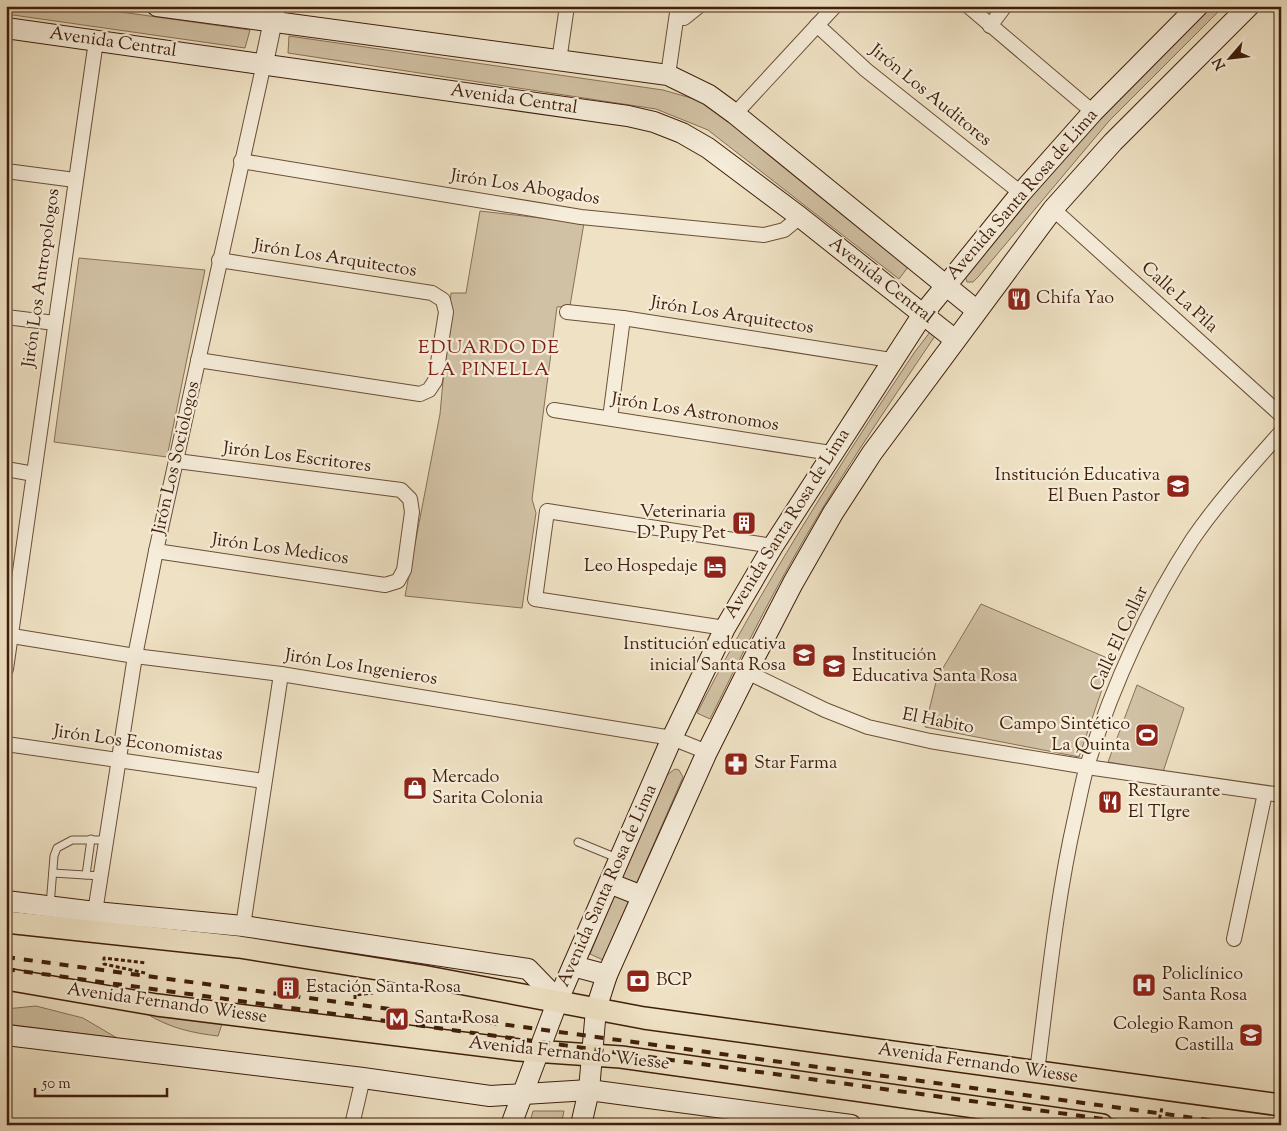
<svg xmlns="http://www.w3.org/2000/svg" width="1287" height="1131" font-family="'Sorts Mill Goudy',serif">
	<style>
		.green { fill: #d1c1a4; stroke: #887057 }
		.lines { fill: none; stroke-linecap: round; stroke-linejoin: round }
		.service-casing { stroke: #6b4f38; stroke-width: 9 }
		.minor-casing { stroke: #6b4f38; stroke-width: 16 }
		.tertiary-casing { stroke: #6b4f38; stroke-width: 20 }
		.secondary-casing { stroke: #3f1e0a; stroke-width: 22 }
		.primary-casing { stroke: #3f1e0a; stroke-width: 24 }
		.path { stroke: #3f1e0a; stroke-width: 3; stroke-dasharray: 4 2.5; stroke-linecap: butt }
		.service { stroke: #f5ecd9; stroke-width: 7 }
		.minor { stroke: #f5ecd9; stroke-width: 14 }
		.tertiary { stroke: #f5ecd9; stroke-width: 18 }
		.secondary { stroke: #f5ecd9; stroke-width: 20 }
		.primary { stroke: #efe2c4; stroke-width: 21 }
		.rail { stroke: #3f1e0a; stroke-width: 4; stroke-dasharray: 9 9; stroke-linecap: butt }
		.labels { text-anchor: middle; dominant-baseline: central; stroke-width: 4.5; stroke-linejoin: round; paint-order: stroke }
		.street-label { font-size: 18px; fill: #3f1e0a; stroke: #f5ecd9 }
		.poi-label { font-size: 18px; fill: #3f1e0a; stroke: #f5ecd9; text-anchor: start }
		.neighbourhood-label { font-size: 19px; letter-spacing: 1px; fill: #7a1f14; stroke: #f5ecd9 }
	</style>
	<rect width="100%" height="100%" fill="#efe2c4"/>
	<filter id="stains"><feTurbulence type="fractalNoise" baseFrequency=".004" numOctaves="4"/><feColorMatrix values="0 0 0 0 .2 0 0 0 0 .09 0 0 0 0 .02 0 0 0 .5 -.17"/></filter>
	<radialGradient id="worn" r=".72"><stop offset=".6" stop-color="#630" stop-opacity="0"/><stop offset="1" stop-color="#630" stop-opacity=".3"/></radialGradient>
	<g class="green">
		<path d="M 6,6 L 78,6 L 250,30 L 245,48 L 6,14 Z"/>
		<path d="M 1205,6 L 1224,6 L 1109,121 L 978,277 L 973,282 L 967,282 L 965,276 L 1054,164 Z"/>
		<path d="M 289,36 L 663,90 L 698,100 L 733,122 L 911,263 L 899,279 L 708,130 L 656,109 L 288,53 Z"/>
		<path d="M 480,211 L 584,223 L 570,306 L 557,307 L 532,499 L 536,513 L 522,608 L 405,596 L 440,414 L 451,293 L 466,293 Z"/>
		<path d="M 79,258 L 205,270 L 167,457 L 54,442 Z"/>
		<path d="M 930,332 L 935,336 C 885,410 834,485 790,564 C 761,615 736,667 710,719 L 697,713 C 761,588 836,470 914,353 Z"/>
		<path d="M 981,604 L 1112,660 L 1079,757 L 925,727 L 937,678 Z"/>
		<path d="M 1137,685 L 1184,708 L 1163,772 L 1108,762 Z"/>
		<path d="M 675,769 L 679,770 L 683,777 L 603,960 L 590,954 L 637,840 L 667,775 Z"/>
		<path d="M 36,1006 L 83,1018 L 117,1038 L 6,1024 L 6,1009 Z"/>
		<path d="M 147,1014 L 222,1024 L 218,1036 C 192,1033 170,1028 147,1014 Z"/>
		<path d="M 533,1111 L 564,1111 L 561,1125 L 529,1125 Z"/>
	</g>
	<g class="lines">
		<g class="service-casing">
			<g id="service">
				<path d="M 578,842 L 617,858"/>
				<path d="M 53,873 L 101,876"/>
				<path d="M 86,875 L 91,839"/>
				<path d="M 50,906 L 54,856 L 57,848 L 72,840 L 106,840"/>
			</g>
		</g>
		<g class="minor-casing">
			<g id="minor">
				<path d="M 968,6 L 1093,112"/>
				<path d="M 677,18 L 684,18 L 699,6"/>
				<path d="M 817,25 L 866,70 L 1021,193"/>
				<path d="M 990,26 L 1005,6"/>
				<path d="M 559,61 L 567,6"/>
				<path d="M 668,75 L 678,6"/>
				<path d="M 735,114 L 835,6"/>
				<path d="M 241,161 L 581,217 L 764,235 L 784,230 L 800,217"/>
				<path d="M 6,171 L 75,180"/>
				<path d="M 1053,209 L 1281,415"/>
				<path d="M 567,312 L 623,318 L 891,360"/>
				<path d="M 6,317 L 55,323"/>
				<path d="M 198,360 L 420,394 L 429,390 L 435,381 L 446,312 L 443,300 L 432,293 L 219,260"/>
				<path d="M 554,410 L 831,453"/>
				<path d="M 610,418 L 623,318"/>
				<path d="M 6,469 L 34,474"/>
				<path d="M 156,551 L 385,585 L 398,581 L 404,570 L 412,512 L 410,499 L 401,490 L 177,461"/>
				<path d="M 725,628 L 535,599 L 547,511 L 773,546"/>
				<path d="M 6,635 L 135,656 L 281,674 L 672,738 L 707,752"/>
				<path d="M 6,669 L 96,41"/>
				<path d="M 747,672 L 825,710 L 868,727 L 930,741 L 1087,767 L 1281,795"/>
				<path d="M 6,744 L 264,781"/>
				<path d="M 95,912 L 135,656 L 156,551 L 264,63"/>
				<path d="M 243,926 L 281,674"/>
				<path d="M 1234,939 L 1265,793"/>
				<path d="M 1037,1072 C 1048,987 1056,902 1075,818 C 1079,801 1082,783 1087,766 C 1112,688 1147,609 1192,540 C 1218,502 1250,467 1281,432"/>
				<path d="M 352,1125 L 363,1078"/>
			</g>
		</g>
		<g class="tertiary-casing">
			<path id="tertiary" d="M 264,63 L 276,6"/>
		</g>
		<g class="secondary-casing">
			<g id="secondary">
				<path d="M 157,6 L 668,75 L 709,95 L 735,114 L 976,310"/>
				<path d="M 6,28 L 628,116 L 654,122 L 682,133 L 708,148 L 800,217 L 954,339"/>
				<path d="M 609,883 L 642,896"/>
				<path d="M 6,901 L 95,912 L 243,926 L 528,969 L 558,1000"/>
				<path d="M 573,966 L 607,975"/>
				<path d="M 6,1035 L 363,1078 L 490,1096 L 589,1090 L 851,1125"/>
				<path d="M 511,1125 L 558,1000 L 672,738 L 725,628 L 773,546 L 923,314 L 1021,193 L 1093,112 L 1198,6"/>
				<path d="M 581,1125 L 589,1090 L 596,1009 L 607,975 L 707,752 L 747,672 L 793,583 L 833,513 L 872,453 L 1053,209 L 1113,142 L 1249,6"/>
			</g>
		</g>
		<g class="primary-casing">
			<g id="primary">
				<path d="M 6,922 L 239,947 L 422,976 L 644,1018 L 1281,1105"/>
				<path d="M 6,979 L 157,1005 L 519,1050 L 621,1057 L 1102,1125"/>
			</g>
		</g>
		<g class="path">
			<path d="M 145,973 L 104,964 L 104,958 L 146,963"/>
			<path d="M 355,999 L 355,995 L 373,993"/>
			<path d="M 1158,1125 L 1162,1108"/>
		</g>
		<use href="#service" class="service"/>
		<use href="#minor" class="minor"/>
		<use href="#tertiary" class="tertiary"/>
		<use href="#secondary" class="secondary"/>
		<use href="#primary" class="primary"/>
		<g class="rail">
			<path d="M 6,957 L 1246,1125"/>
			<path d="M 6,969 L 1147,1125"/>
		</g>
	</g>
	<defs>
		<g id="restaurant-square" transform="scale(1.25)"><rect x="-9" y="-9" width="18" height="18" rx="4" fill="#8f2418" stroke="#f5ecd9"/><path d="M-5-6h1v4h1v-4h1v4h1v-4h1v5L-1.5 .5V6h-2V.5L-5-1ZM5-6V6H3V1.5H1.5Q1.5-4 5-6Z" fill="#fff"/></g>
		<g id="school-square" transform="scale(1.25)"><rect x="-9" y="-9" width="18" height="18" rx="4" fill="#8f2418" stroke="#f5ecd9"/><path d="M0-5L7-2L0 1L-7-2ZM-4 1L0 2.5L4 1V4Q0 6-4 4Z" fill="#fff"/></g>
		<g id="building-square" transform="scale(1.25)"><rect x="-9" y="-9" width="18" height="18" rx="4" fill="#8f2418" stroke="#f5ecd9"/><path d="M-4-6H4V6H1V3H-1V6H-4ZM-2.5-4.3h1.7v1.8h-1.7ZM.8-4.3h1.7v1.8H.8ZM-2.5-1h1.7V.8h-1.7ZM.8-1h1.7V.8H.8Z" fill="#fff"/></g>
		<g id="hotel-square" transform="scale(1.25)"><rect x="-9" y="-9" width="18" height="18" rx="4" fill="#8f2418" stroke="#f5ecd9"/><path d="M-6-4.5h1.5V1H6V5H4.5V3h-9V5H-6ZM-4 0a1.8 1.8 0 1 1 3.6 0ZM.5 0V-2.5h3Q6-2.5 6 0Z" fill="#fff"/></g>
		<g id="stadium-square" transform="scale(1.25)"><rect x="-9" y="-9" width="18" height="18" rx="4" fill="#8f2418" stroke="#f5ecd9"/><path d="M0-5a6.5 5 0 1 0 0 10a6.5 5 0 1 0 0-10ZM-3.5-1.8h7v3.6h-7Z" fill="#fff"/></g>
		<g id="pharmacy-square" transform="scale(1.25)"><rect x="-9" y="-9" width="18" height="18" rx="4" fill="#8f2418" stroke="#f5ecd9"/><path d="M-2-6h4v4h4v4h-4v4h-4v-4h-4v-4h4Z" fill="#fff"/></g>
		<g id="shop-square" transform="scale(1.25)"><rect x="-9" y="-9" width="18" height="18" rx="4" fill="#8f2418" stroke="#f5ecd9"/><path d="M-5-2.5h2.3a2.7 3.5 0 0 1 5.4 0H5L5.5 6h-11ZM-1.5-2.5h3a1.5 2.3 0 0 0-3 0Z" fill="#fff"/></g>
		<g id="bank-square" transform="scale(1.25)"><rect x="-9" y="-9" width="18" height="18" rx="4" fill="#8f2418" stroke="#f5ecd9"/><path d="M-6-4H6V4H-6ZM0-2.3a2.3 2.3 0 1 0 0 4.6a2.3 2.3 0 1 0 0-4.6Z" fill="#fff"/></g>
		<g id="hospital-square" transform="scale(1.25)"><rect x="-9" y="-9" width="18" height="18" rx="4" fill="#8f2418" stroke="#f5ecd9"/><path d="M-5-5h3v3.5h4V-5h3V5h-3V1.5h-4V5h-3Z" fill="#fff"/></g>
		<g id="metro-square" transform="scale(1.25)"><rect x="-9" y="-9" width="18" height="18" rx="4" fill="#8f2418" stroke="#f5ecd9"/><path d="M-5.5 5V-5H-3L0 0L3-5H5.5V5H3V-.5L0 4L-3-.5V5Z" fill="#fff"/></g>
	</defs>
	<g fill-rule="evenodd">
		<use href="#restaurant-square" x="1019" y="299"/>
		<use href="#school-square" x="1178" y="486"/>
		<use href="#building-square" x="744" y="523"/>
		<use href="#hotel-square" x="715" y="567"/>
		<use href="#school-square" x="804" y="655"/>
		<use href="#school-square" x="834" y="666"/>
		<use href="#stadium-square" x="1147" y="735"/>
		<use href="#pharmacy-square" x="736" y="764"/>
		<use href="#shop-square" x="415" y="788"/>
		<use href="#restaurant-square" x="1110" y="802"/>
		<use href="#bank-square" x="638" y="981"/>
		<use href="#hospital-square" x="1144" y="985"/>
		<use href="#building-square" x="288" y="988"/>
		<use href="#metro-square" x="397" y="1019"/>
		<use href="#school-square" x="1251" y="1035"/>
	</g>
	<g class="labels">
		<g class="street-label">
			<text transform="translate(113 43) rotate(8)">Avenida Central</text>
			<text transform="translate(930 96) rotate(39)">Jirón Los Auditores</text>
			<text transform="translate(514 100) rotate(8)">Avenida Central</text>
			<text transform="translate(525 188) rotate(9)">Jirón Los Abogados</text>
			<text transform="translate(1023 195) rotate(-49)">Avenida Santa Rosa de Lima</text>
			<text transform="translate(335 259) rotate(9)">Jirón Los Arquitectos</text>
			<text transform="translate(42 278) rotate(-82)">Jirón Los Antropologos</text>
			<text transform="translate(881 281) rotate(38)">Avenida Central</text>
			<text transform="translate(1179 298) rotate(42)">Calle La Pila</text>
			<text transform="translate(732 316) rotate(9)">Jirón Los Arquitectos</text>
			<text transform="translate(695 413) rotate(9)">Jirón Los Astronomos</text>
			<text transform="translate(177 458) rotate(-77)">Jirón Los Sociologos</text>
			<text transform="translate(297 458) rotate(7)">Jirón Los Escritores</text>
			<text transform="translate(788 524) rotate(-58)">Avenida Santa Rosa de Lima</text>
			<text transform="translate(280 550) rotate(8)">Jirón Los Medicos</text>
			<text transform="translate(1120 639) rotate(-65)">Calle El Collar</text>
			<text transform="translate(361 668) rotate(9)">Jirón Los Ingenieros</text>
			<text transform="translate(938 722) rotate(11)">El Habito</text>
			<text transform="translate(138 744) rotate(8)">Jirón Los Economistas</text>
			<text transform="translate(608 886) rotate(-66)">Avenida Santa Rosa de Lima</text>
			<text transform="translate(167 1004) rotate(8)">Avenida Fernando Wiesse</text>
			<text transform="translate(569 1054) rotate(6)">Avenida Fernando Wiesse</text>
			<text transform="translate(978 1064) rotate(8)">Avenida Fernando Wiesse</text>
		</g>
		<g class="poi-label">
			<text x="1036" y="299">Chifa Yao</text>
			<text x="1160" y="476" text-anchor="end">Institución Educativa<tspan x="1160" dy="21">El Buen Pastor</tspan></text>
			<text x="726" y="513" text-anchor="end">Veterinaria<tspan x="726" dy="21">D' Pupy Pet</tspan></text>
			<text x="698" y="567" text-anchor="end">Leo Hospedaje</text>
			<text x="786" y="645" text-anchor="end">Institución educativa<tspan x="786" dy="21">inicial Santa Rosa</tspan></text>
			<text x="852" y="656">Institución<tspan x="852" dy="21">Educativa Santa Rosa</tspan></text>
			<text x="1130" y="725" text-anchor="end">Campo Sintético<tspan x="1130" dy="21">La Quinta</tspan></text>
			<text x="754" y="764">Star Farma</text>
			<text x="432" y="778">Mercado<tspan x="432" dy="21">Sarita Colonia</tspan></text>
			<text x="1128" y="792">Restaurante<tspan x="1128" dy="21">El TIgre</tspan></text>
			<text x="1162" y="975">Policlínico<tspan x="1162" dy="21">Santa Rosa</tspan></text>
			<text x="656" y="981">BCP</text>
			<text x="306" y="988">Estación Santa Rosa</text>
			<text x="414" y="1019">Santa Rosa</text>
			<text x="1234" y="1025" text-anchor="end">Colegio Ramon<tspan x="1234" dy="21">Castilla</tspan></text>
		</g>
		<g class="neighbourhood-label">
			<text x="489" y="348">EDUARDO DE<tspan x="489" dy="22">LA PINELLA</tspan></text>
		</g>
	</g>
	<rect width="1287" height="1131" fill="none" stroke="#efe2c4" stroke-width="25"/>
	<rect x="8" y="8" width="1272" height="1116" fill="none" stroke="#3f1e0a" stroke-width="2.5"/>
	<rect x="12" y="12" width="1262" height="1106" fill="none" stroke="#3f1e0a"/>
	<g transform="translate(1230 58) rotate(242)" stroke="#f5ecd9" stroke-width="4" paint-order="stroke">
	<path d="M0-4L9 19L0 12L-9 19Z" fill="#3f1e0a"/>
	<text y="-8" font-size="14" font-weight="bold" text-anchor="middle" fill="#3f1e0a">N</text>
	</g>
	<path d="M35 1088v8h132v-8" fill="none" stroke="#3f1e0a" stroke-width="2.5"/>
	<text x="42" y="1088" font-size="15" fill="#3f1e0a" stroke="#f5ecd9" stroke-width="4" paint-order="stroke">50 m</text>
	<rect width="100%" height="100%" filter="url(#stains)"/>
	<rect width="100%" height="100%" fill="url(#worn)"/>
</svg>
